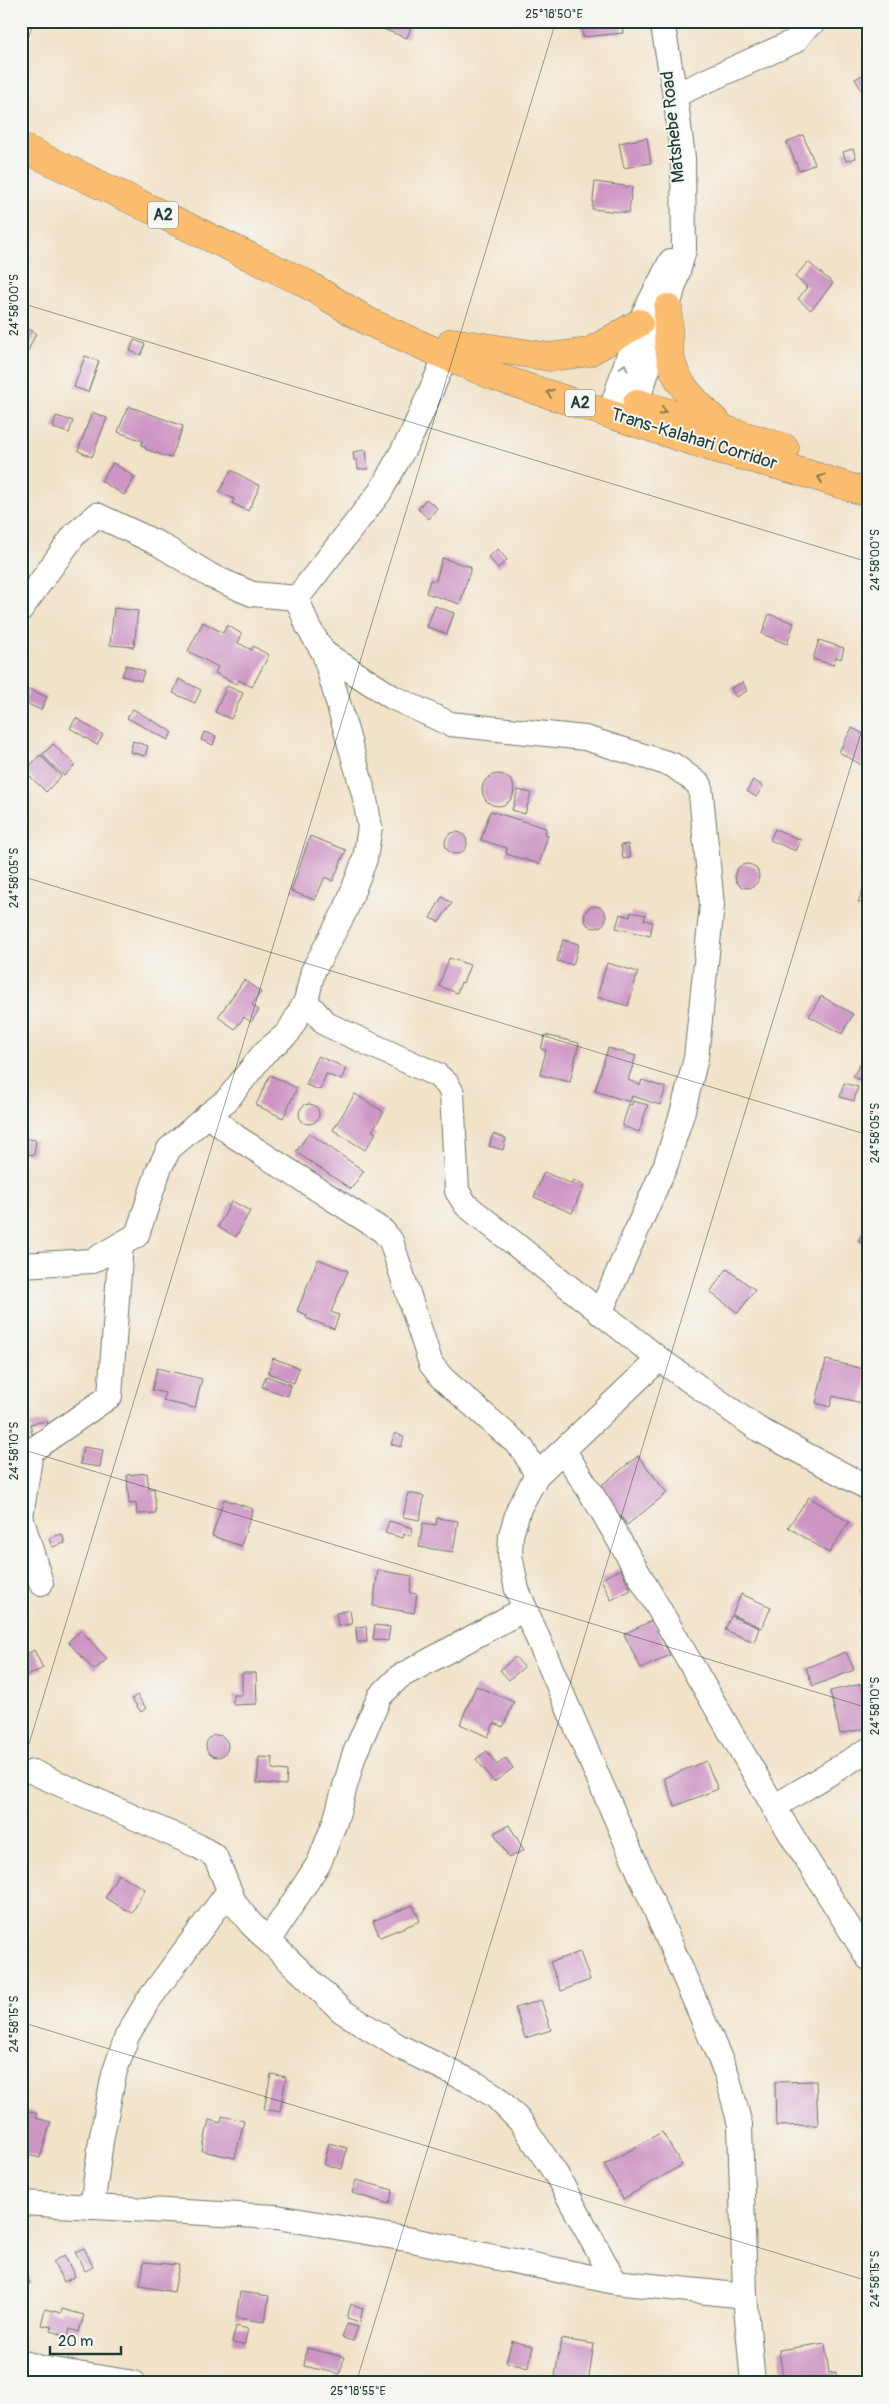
<svg xmlns="http://www.w3.org/2000/svg" width="889" height="2404" font-family="Pangolin,sans-serif">
	<style>
		.building { fill: #cd95c4 }
		.lines { fill: none; stroke-linecap: round; stroke-linejoin: round }
		.street-casing { stroke: #697768; stroke-width: 26 }
		.highway-casing { stroke: #697768; stroke-width: 29 }
		.street { stroke: #fff; stroke-width: 24 }
		.highway { stroke: #fcbd6e; stroke-width: 28 }
		.oneway { stroke: #8f9e9a }
		.oneway2 { stroke: #82774e }
		.ticks { fill: none; stroke: #1f3d34; stroke-width: 1; stroke-opacity: 0.45 }
		.labels { text-anchor: middle; dominant-baseline: central; stroke-width: 4; stroke-linejoin: round; paint-order: stroke }
		.shield { fill: #f6f6f2; stroke: #60746d; stroke-width: 1 }
		.shield-label { font-size: 16px; font-weight: bold; fill: #1f3d34 }
		.street-label { font-size: 18px; fill: #1f3d34; stroke: #f6f6f2 }
		.neatline { fill: none; stroke: #1f3d34; stroke-width: 2 }
		.ticks-label { font-size: 12px; text-anchor: middle; fill: #1f3d34 }
	</style>
	<rect width="100%" height="100%" fill="#f6f6f2"/>
	<filter id="ink" filterUnits="userSpaceOnUse"><feTurbulence type="fractalNoise" baseFrequency=".02" numOctaves="2"/><feDisplacementMap in="SourceGraphic" scale="10" xChannelSelector="R" yChannelSelector="G"/><feConvolveMatrix kernelMatrix="1 2 1 2 8 2 1 2 1" color-interpolation-filters="sRGB"/></filter>
	<filter id="wash" filterUnits="userSpaceOnUse"><feTurbulence type="fractalNoise" baseFrequency=".0096" numOctaves="4" result="noise"/><feDisplacementMap in="SourceGraphic" scale="20" xChannelSelector="R" yChannelSelector="G"/><feGaussianBlur stdDeviation="1.12" result="paint"/><feColorMatrix in="noise" values="0 0 0 0 0 0 0 0 0 0 0 0 0 0 0 0 0 1.4 0 .05"/><feComposite in="paint" operator="in"/></filter>
	<g filter="url(#wash)">
		<rect width="100%" height="100%" fill="#f2e2c8"/>
		<g id="blocks">
			<g class="building">
				<path d="M 361,21 L 413,21 L 407,38 Z"/>
				<path d="M 581,21 L 622,21 L 623,33 L 583,37 Z"/>
				<path d="M 868,72 L 868,101 L 855,79 Z"/>
				<path d="M 803,135 L 815,164 L 799,171 L 787,142 Z"/>
				<path d="M 647,138 L 651,163 L 624,168 L 619,143 Z"/>
				<path d="M 853,149 L 856,158 L 846,161 L 843,152 Z"/>
				<path d="M 595,182 L 632,187 L 629,213 L 592,209 Z"/>
				<path d="M 808,262 L 833,283 L 811,310 L 798,299 L 807,287 L 795,277 Z"/>
				<path d="M 21,326 L 36,333 L 23,362 L 21,362 Z"/>
				<path d="M 134,340 L 145,344 L 141,355 L 130,351 Z"/>
				<path d="M 85,356 L 99,361 L 88,392 L 74,387 Z"/>
				<path d="M 128,406 L 183,426 L 171,458 L 145,449 L 146,447 L 141,445 L 143,441 L 118,432 Z"/>
				<path d="M 92,412 L 107,418 L 92,457 L 78,451 Z"/>
				<path d="M 56,416 L 73,421 L 69,433 L 53,428 Z"/>
				<path d="M 366,450 L 368,469 L 358,469 L 357,460 L 354,460 L 353,452 Z"/>
				<path d="M 113,463 L 135,477 L 124,495 L 101,481 Z"/>
				<path d="M 231,470 L 260,486 L 248,511 L 232,503 L 234,499 L 219,492 Z"/>
				<path d="M 426,499 L 437,508 L 429,519 L 418,509 Z"/>
				<path d="M 498,549 L 507,560 L 498,568 L 488,557 Z"/>
				<path d="M 442,558 L 471,567 L 460,604 L 426,593 L 430,580 L 436,581 Z"/>
				<path d="M 435,606 L 454,613 L 447,634 L 427,627 Z"/>
				<path d="M 114,608 L 138,611 L 134,647 L 110,645 Z"/>
				<path d="M 769,614 L 794,623 L 787,644 L 762,634 Z"/>
				<path d="M 203,622 L 223,633 L 227,625 L 242,634 L 238,643 L 252,650 L 253,646 L 269,655 L 252,687 L 239,680 L 237,684 L 215,673 L 218,667 L 188,651 Z"/>
				<path d="M 819,640 L 844,648 L 841,659 L 836,657 L 833,665 L 813,659 Z"/>
				<path d="M 126,665 L 144,671 L 141,681 L 122,676 Z"/>
				<path d="M 179,679 L 201,690 L 195,703 L 173,693 Z"/>
				<path d="M 743,682 L 747,691 L 736,697 L 731,688 Z"/>
				<path d="M 227,686 L 243,693 L 231,719 L 215,712 Z"/>
				<path d="M 29,689 L 47,697 L 41,710 L 23,702 Z"/>
				<path d="M 133,709 L 172,732 L 168,740 L 127,718 Z"/>
				<path d="M 76,718 L 103,735 L 97,745 L 70,728 Z"/>
				<path d="M 852,728 L 868,736 L 867,768 L 839,752 Z"/>
				<path d="M 204,732 L 216,736 L 213,745 L 201,740 Z"/>
				<path d="M 133,741 L 148,746 L 145,756 L 130,752 Z"/>
				<path d="M 53,744 L 75,765 L 64,776 L 42,755 Z"/>
				<path d="M 40,755 L 61,776 L 46,792 L 25,771 Z"/>
				<circle cx="498" cy="790" r="16"/>
				<path d="M 753,780 L 763,786 L 756,797 L 747,791 Z"/>
				<path d="M 518,790 L 531,793 L 525,814 L 512,810 Z"/>
				<path d="M 490,811 L 546,828 L 545,834 L 548,835 L 539,864 L 506,854 L 507,848 L 481,840 Z"/>
				<path d="M 775,829 L 801,840 L 796,851 L 770,840 Z"/>
				<circle cx="456" cy="843" r="11"/>
				<path d="M 310,836 L 346,850 L 333,881 L 325,877 L 315,900 L 291,891 Z"/>
				<path d="M 628,844 L 630,858 L 623,859 L 621,845 Z"/>
				<circle cx="747" cy="876" r="12"/>
				<path d="M 868,878 L 868,906 L 858,902 Z"/>
				<path d="M 442,897 L 452,903 L 439,922 L 430,918 Z"/>
				<circle cx="595" cy="917" r="11"/>
				<path d="M 631,912 L 646,915 L 644,920 L 653,922 L 650,936 L 616,928 L 620,914 L 630,917 Z"/>
				<path d="M 563,940 L 579,944 L 573,965 L 557,961 Z"/>
				<path d="M 449,958 L 470,965 L 463,983 L 461,982 L 457,993 L 439,986 Z"/>
				<path d="M 607,963 L 638,972 L 628,1006 L 597,997 Z"/>
				<path d="M 244,980 L 261,992 L 252,1005 L 259,1010 L 251,1022 L 244,1017 L 235,1029 L 218,1017 Z"/>
				<path d="M 821,996 L 853,1014 L 842,1034 L 809,1016 Z"/>
				<path d="M 545,1035 L 579,1043 L 570,1082 L 540,1075 L 546,1050 L 541,1049 Z"/>
				<path d="M 608,1048 L 636,1056 L 628,1080 L 640,1085 L 642,1080 L 666,1088 L 660,1105 L 632,1096 L 630,1102 L 595,1091 Z"/>
				<path d="M 868,1052 L 868,1085 L 853,1076 Z"/>
				<path d="M 318,1056 L 346,1068 L 341,1080 L 326,1074 L 320,1090 L 306,1085 Z"/>
				<path d="M 270,1075 L 297,1088 L 283,1118 L 256,1105 Z"/>
				<path d="M 844,1083 L 858,1087 L 854,1101 L 840,1097 Z"/>
				<path d="M 355,1094 L 384,1112 L 372,1131 L 376,1133 L 365,1150 L 333,1130 Z"/>
				<path d="M 633,1101 L 648,1105 L 639,1132 L 622,1126 L 629,1104 L 632,1105 Z"/>
				<circle cx="309" cy="1114" r="10"/>
				<path d="M 309,1133 L 364,1171 L 351,1189 L 296,1152 Z"/>
				<path d="M 493,1134 L 506,1138 L 503,1150 L 489,1146 Z"/>
				<path d="M 21,1138 L 36,1140 L 34,1155 L 21,1153 Z"/>
				<path d="M 544,1172 L 572,1184 L 573,1180 L 584,1185 L 572,1213 L 534,1197 Z"/>
				<path d="M 232,1201 L 250,1211 L 236,1237 L 218,1227 Z"/>
				<path d="M 868,1222 L 868,1246 L 858,1241 Z"/>
				<path d="M 318,1259 L 348,1271 L 331,1312 L 339,1315 L 334,1329 L 306,1318 L 307,1315 L 297,1311 Z"/>
				<path d="M 727,1269 L 755,1290 L 738,1313 L 710,1292 Z"/>
				<path d="M 273,1358 L 299,1368 L 294,1383 L 268,1373 Z"/>
				<path d="M 826,1360 L 868,1370 L 862,1403 L 833,1396 L 830,1407 L 816,1403 Z"/>
				<path d="M 157,1368 L 202,1379 L 195,1408 L 163,1401 L 165,1393 L 152,1390 Z"/>
				<path d="M 266,1376 L 291,1385 L 288,1396 L 262,1387 Z"/>
				<path d="M 47,1421 L 49,1431 L 32,1434 L 30,1424 Z"/>
				<path d="M 395,1433 L 404,1437 L 401,1447 L 391,1444 Z"/>
				<path d="M 83,1447 L 103,1450 L 100,1467 L 80,1464 Z"/>
				<path d="M 638,1456 L 667,1493 L 627,1525 L 598,1488 Z"/>
				<path d="M 147,1473 L 149,1489 L 154,1488 L 156,1513 L 137,1514 L 136,1503 L 129,1504 L 127,1475 Z"/>
				<path d="M 408,1493 L 424,1496 L 420,1520 L 403,1517 Z"/>
				<path d="M 809,1497 L 849,1522 L 829,1553 L 788,1527 Z"/>
				<path d="M 224,1499 L 253,1509 L 241,1546 L 212,1536 Z"/>
				<path d="M 437,1518 L 458,1521 L 453,1552 L 419,1547 L 423,1523 L 436,1525 Z"/>
				<path d="M 389,1521 L 413,1528 L 410,1536 L 404,1534 L 403,1538 L 385,1533 Z"/>
				<path d="M 62,1534 L 65,1543 L 52,1547 L 49,1538 Z"/>
				<path d="M 621,1569 L 631,1590 L 611,1600 L 601,1579 Z"/>
				<path d="M 378,1570 L 412,1576 L 410,1593 L 417,1594 L 414,1613 L 373,1606 Z"/>
				<path d="M 868,1585 L 868,1602 L 866,1603 L 859,1590 Z"/>
				<path d="M 741,1594 L 771,1607 L 762,1628 L 732,1615 Z"/>
				<path d="M 350,1610 L 352,1624 L 338,1626 L 336,1613 Z"/>
				<path d="M 731,1616 L 759,1628 L 754,1642 L 725,1630 Z"/>
				<path d="M 653,1620 L 670,1655 L 641,1669 L 624,1634 Z"/>
				<path d="M 375,1625 L 390,1627 L 388,1641 L 373,1639 Z"/>
				<path d="M 366,1626 L 367,1642 L 357,1642 L 356,1627 Z"/>
				<path d="M 81,1630 L 107,1659 L 94,1670 L 68,1642 Z"/>
				<path d="M 34,1650 L 43,1668 L 21,1679 L 21,1657 Z"/>
				<path d="M 846,1652 L 854,1670 L 813,1686 L 806,1668 Z"/>
				<path d="M 515,1657 L 524,1667 L 509,1680 L 500,1670 Z"/>
				<path d="M 242,1673 L 256,1673 L 257,1704 L 233,1705 L 233,1695 L 242,1695 Z"/>
				<path d="M 861,1684 L 868,1714 L 868,1728 L 840,1734 L 830,1691 Z"/>
				<path d="M 476,1686 L 514,1702 L 503,1727 L 494,1723 L 488,1737 L 460,1724 Z"/>
				<path d="M 137,1695 L 146,1708 L 141,1712 L 132,1699 Z"/>
				<circle cx="217" cy="1746" r="11"/>
				<path d="M 487,1751 L 497,1765 L 506,1758 L 513,1768 L 494,1782 L 476,1759 Z"/>
				<path d="M 259,1757 L 273,1758 L 272,1769 L 287,1771 L 286,1785 L 257,1783 Z"/>
				<path d="M 706,1761 L 718,1789 L 675,1806 L 664,1778 Z"/>
				<path d="M 509,1825 L 524,1850 L 509,1858 L 494,1833 Z"/>
				<path d="M 118,1874 L 145,1889 L 132,1913 L 105,1898 Z"/>
				<path d="M 413,1905 L 420,1921 L 380,1937 L 373,1921 Z"/>
				<path d="M 580,1952 L 590,1980 L 561,1991 L 550,1962 Z"/>
				<path d="M 541,2000 L 551,2030 L 525,2038 L 515,2008 Z"/>
				<path d="M 271,2074 L 286,2077 L 280,2112 L 264,2109 Z"/>
				<path d="M 816,2081 L 818,2125 L 776,2126 L 775,2082 Z"/>
				<path d="M 21,2109 L 37,2114 L 36,2118 L 51,2122 L 40,2158 L 21,2153 Z"/>
				<path d="M 222,2116 L 244,2121 L 235,2158 L 202,2151 L 209,2120 L 221,2123 Z"/>
				<path d="M 662,2132 L 682,2165 L 623,2199 L 604,2165 Z"/>
				<path d="M 329,2143 L 347,2148 L 342,2169 L 324,2165 Z"/>
				<path d="M 356,2180 L 393,2190 L 389,2204 L 352,2193 Z"/>
				<path d="M 84,2248 L 93,2267 L 85,2271 L 75,2252 Z"/>
				<path d="M 64,2255 L 75,2276 L 64,2282 L 53,2262 Z"/>
				<path d="M 144,2262 L 179,2265 L 174,2292 L 140,2286 Z"/>
				<path d="M 25,2272 L 30,2283 L 21,2287 L 21,2274 Z"/>
				<path d="M 240,2292 L 269,2296 L 265,2322 L 236,2318 Z"/>
				<path d="M 351,2304 L 363,2308 L 360,2322 L 347,2318 Z"/>
				<path d="M 45,2309 L 61,2313 L 62,2309 L 84,2315 L 79,2332 L 70,2329 L 68,2336 L 51,2331 L 52,2327 L 41,2325 Z"/>
				<path d="M 347,2324 L 358,2327 L 353,2341 L 342,2338 Z"/>
				<path d="M 236,2326 L 248,2329 L 244,2345 L 232,2343 Z"/>
				<path d="M 561,2339 L 594,2344 L 588,2383 L 554,2383 Z"/>
				<path d="M 512,2341 L 533,2346 L 528,2368 L 506,2362 Z"/>
				<path d="M 825,2343 L 829,2373 L 836,2372 L 837,2383 L 769,2383 L 769,2380 L 783,2378 L 779,2350 Z"/>
				<path d="M 307,2348 L 344,2357 L 340,2374 L 304,2366 Z"/>
			</g>
		</g>
	</g>
	<g filter="url(#ink)">
		<use href="#blocks" fill-opacity="0" stroke="#697768" stroke-width="1"/>
		<g class="lines">
			<g class="street-casing">
				<g id="street">
					<path d="M 675,95 L 795,41 L 805,28 L 815,21"/>
					<path d="M 452,342 L 413,432 L 380,492 L 297,598 L 308,627 L 324,653 L 364,794 L 370,827 L 365,859 L 346,909 L 313,971 L 306,1001 L 326,1024 L 437,1075 L 447,1084 L 452,1093 L 457,1191 L 466,1205 L 659,1359 L 758,1429 L 868,1488"/>
					<path d="M 610,414 L 639,323 L 671,261"/>
					<path d="M 631,419 L 662,328 L 684,250 L 683,158 L 675,95 L 662,21"/>
					<path d="M 21,609 L 75,534 L 97,515 L 159,544 L 211,576 L 252,594 L 297,598"/>
					<path d="M 324,653 L 392,697 L 450,724 L 585,738 L 673,765 L 700,785 L 712,905 L 696,1058 L 682,1114 L 666,1164 L 600,1313"/>
					<path d="M 306,1001 L 288,1033 L 264,1053 L 227,1100 L 208,1115 L 236,1137 L 383,1231 L 391,1241 L 431,1364 L 442,1378 L 522,1448 L 537,1475"/>
					<path d="M 21,1265 L 92,1261 L 137,1235 L 159,1169 L 169,1149 L 208,1115"/>
					<path d="M 659,1359 L 537,1475 L 519,1508 L 511,1535 L 510,1555 L 517,1590 L 727,2075 L 740,2125 L 745,2296 L 753,2383"/>
					<path d="M 564,1451 L 601,1509 L 774,1807 L 868,1958"/>
					<path d="M 21,1517 L 31,1451 L 110,1396 L 121,1244"/>
					<path d="M 21,1517 L 41,1583"/>
					<path d="M 33,1772 L 198,1846 L 215,1856 L 235,1904 L 251,1924 L 342,2011 L 398,2046 L 476,2084 L 495,2096 L 521,2122 L 556,2174 L 615,2282"/>
					<path d="M 774,1807 L 868,1750"/>
					<path d="M 268,1941 L 319,1863 L 335,1822 L 354,1755 L 380,1696 L 399,1677 L 525,1609"/>
					<path d="M 21,2203 L 277,2217 L 412,2240 L 615,2282 L 745,2296"/>
					<path d="M 92,2207 L 101,2141 L 114,2074 L 127,2036 L 147,2002 L 229,1891"/>
					<path d="M 21,2362 L 41,2368 L 134,2383"/>
				</g>
			</g>
			<g class="highway-casing">
				<g id="highway">
					<path d="M 21,147 L 305,283 L 369,322 L 446,356 L 496,377 L 710,447 L 805,473 L 868,493"/>
					<path d="M 668,308 C 668,328 667,348 673,367 C 681,391 705,410 722,428"/>
					<path d="M 452,342 L 550,357 L 589,352 L 639,323"/>
					<path d="M 637,403 L 785,448"/>
				</g>
			</g>
			<use href="#street" class="street"/>
			<use href="#highway" class="highway"/>
		</g>
		<defs><path id="oneway-chevron" d="M-2-3.5L2.5 0L-2 3.5" fill="none" stroke-width="1.6" stroke-linecap="round" stroke-linejoin="round" transform="scale(1.25)"/></defs>
		<use class="oneway" href="#oneway-chevron" transform="translate(624 367) rotate(-74)"/>
		<g class="oneway2">
			<use href="#oneway-chevron" transform="translate(550 393) rotate(-161)"/>
			<use href="#oneway-chevron" transform="translate(663 411) rotate(17)"/>
			<use href="#oneway-chevron" transform="translate(821 478) rotate(-162)"/>
		</g>
	</g>
	<path class="ticks" d="M 21,62 L 34,21M 21,303 L 868,562M 21,876 L 868,1135M 21,1449 L 868,1708M 21,1770 L 556,21M 21,2022 L 868,2281M 356,2383 L 868,710"/>
	<g class="labels">
		<g class="shield">
			<rect x="148" y="201.5" width="30" height="27" rx="4"/>
			<rect x="565" y="389.5" width="30" height="27" rx="4"/>
		</g>
		<g class="shield-label">
			<text x="163" y="215">A2</text>
			<text x="580" y="403">A2</text>
		</g>
		<g class="street-label">
			<text transform="translate(673 127) rotate(-96)">Matshebe Road</text>
			<text transform="translate(694 439) rotate(17)">Trans-Kalahari Corridor</text>
		</g>
	</g>
	<rect width="889" height="2404" fill="none" stroke="#f6f6f2" stroke-width="55"/>
	<path d="M50 2346v8h71v-8" fill="none" stroke="#1f3d34" stroke-width="2.5"/>
	<text x="58" y="2346" font-size="15" fill="#1f3d34" stroke="#f6f6f2" stroke-width="4" paint-order="stroke">20 m</text>
	<rect x="28" y="28" width="834" height="2348" class="neatline"/>
	<g class="ticks-label">
		<text x="554" y="18">25°18'50"E</text>
		<text transform="translate(14 305) rotate(-90)" y="4">24°58'00"S</text>
		<text transform="translate(875 560) rotate(-90)" y="4">24°58'00"S</text>
		<text transform="translate(14 878) rotate(-90)" y="4">24°58'05"S</text>
		<text transform="translate(875 1133) rotate(-90)" y="4">24°58'05"S</text>
		<text transform="translate(14 1451) rotate(-90)" y="4">24°58'10"S</text>
		<text transform="translate(875 1706) rotate(-90)" y="4">24°58'10"S</text>
		<text transform="translate(14 2024) rotate(-90)" y="4">24°58'15"S</text>
		<text transform="translate(875 2279) rotate(-90)" y="4">24°58'15"S</text>
		<text x="358" y="2395">25°18'55"E</text>
	</g>
</svg>
